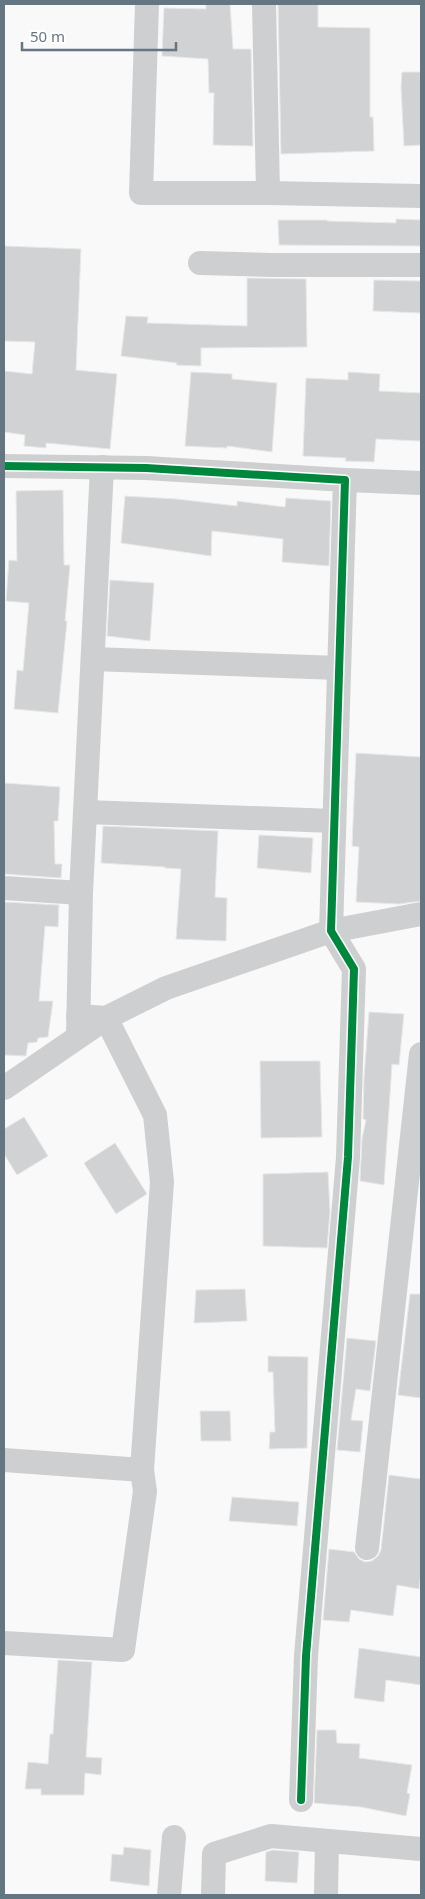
<svg xmlns="http://www.w3.org/2000/svg" width="425" height="1899" font-family="'Noto Sans',sans-serif">
	<style>
		.building { fill: #d0d2d3; stroke: #e8e8e8 }
		.lines { fill: none; stroke-linecap: round; stroke-linejoin: round }
		.minor { stroke: #cecfd0; stroke-width: 24 }
		.cycleway-casing { stroke: #fff; stroke-width: 11 }
		.cycleway { stroke: #00873e; stroke-width: 8 }
	</style>
	<rect width="100%" height="100%" fill="#f9f9f9"/>
	<g class="building">
		<path d="M 206,4 L 230,4 L 233,49 L 251,49 L 253,146 L 213,145 L 214,93 L 209,93 L 208,59 L 162,56 L 164,8 L 206,9 Z"/>
		<path d="M 278,4 L 318,4 L 318,27 L 370,28 L 370,117 L 373,117 L 374,151 L 281,154 Z"/>
		<path d="M 402,72 L 421,72 L 421,145 L 404,146 L 401,87 Z"/>
		<path d="M 396,219 L 421,220 L 421,246 L 279,245 L 278,220 L 327,220 L 327,221 L 396,223 Z"/>
		<path d="M 4,246 L 81,249 L 76,370 L 117,374 L 110,449 L 46,443 L 46,448 L 24,446 L 25,435 L 4,432 L 4,371 L 32,374 L 35,342 L 4,341 Z"/>
		<path d="M 247,278 L 306,279 L 307,347 L 201,348 L 201,366 L 176,365 L 177,363 L 121,356 L 126,316 L 148,317 L 147,323 L 247,326 Z"/>
		<path d="M 374,280 L 421,281 L 421,313 L 373,311 Z"/>
		<path d="M 191,372 L 232,374 L 232,379 L 277,383 L 272,452 L 227,446 L 227,448 L 185,446 Z"/>
		<path d="M 348,372 L 380,374 L 379,391 L 421,393 L 421,441 L 376,439 L 374,462 L 345,461 L 346,458 L 303,456 L 306,378 L 348,380 Z"/>
		<path d="M 63,490 L 64,565 L 70,565 L 65,621 L 67,621 L 58,713 L 14,709 L 17,670 L 23,671 L 29,603 L 6,601 L 9,560 L 17,561 L 16,491 Z"/>
		<path d="M 125,496 L 176,499 L 237,506 L 237,501 L 285,507 L 286,498 L 331,501 L 329,566 L 282,562 L 283,539 L 212,531 L 211,556 L 121,543 Z"/>
		<path d="M 110,580 L 154,583 L 150,641 L 107,636 Z"/>
		<path d="M 356,753 L 421,757 L 421,901 L 399,904 L 356,902 L 359,847 L 352,846 Z"/>
		<path d="M 4,783 L 60,787 L 58,821 L 54,821 L 55,864 L 62,864 L 61,878 L 4,874 Z"/>
		<path d="M 103,826 L 218,831 L 215,897 L 227,898 L 226,941 L 176,939 L 181,869 L 165,868 L 165,867 L 101,863 Z"/>
		<path d="M 259,835 L 313,838 L 311,873 L 257,868 Z"/>
		<path d="M 4,902 L 59,905 L 58,927 L 45,926 L 39,1001 L 53,1001 L 48,1037 L 38,1038 L 37,1042 L 28,1043 L 26,1056 L 4,1055 Z"/>
		<path d="M 369,1012 L 404,1014 L 399,1065 L 392,1064 L 384,1185 L 360,1181 L 362,1139 L 366,1120 L 363,1119 L 364,1078 Z"/>
		<path d="M 260,1061 L 320,1061 L 322,1137 L 261,1138 Z"/>
		<path d="M 24,1117 L 48,1156 L 17,1175 L 4,1154 L 4,1129 Z"/>
		<path d="M 115,1143 L 147,1194 L 116,1214 L 84,1163 Z"/>
		<path d="M 328,1172 L 330,1212 L 327,1248 L 263,1246 L 263,1174 Z"/>
		<path d="M 245,1289 L 247,1321 L 194,1323 L 196,1290 Z"/>
		<path d="M 410,1294 L 421,1294 L 421,1398 L 398,1395 Z"/>
		<path d="M 347,1338 L 376,1341 L 370,1391 L 356,1389 L 351,1420 L 363,1421 L 360,1452 L 337,1450 Z"/>
		<path d="M 268,1356 L 308,1357 L 307,1448 L 269,1449 L 270,1432 L 275,1432 L 273,1372 L 268,1372 Z"/>
		<path d="M 200,1411 L 230,1411 L 231,1441 L 201,1441 Z"/>
		<path d="M 389,1475 L 421,1479 L 421,1572 L 419,1589 L 397,1585 L 393,1616 L 351,1610 L 349,1622 L 323,1620 L 329,1549 L 354,1552 L 359,1559 L 365,1562 L 372,1561 L 378,1556 L 381,1550 Z"/>
		<path d="M 232,1497 L 299,1502 L 297,1526 L 229,1521 Z"/>
		<path d="M 359,1648 L 421,1657 L 421,1685 L 386,1680 L 384,1702 L 354,1698 Z"/>
		<path d="M 58,1660 L 92,1662 L 86,1757 L 102,1758 L 101,1775 L 85,1773 L 84,1795 L 41,1795 L 41,1789 L 25,1789 L 28,1762 L 48,1764 L 50,1734 L 53,1734 Z"/>
		<path d="M 317,1730 L 336,1730 L 337,1743 L 360,1744 L 359,1758 L 412,1765 L 407,1793 L 410,1794 L 406,1816 L 361,1807 L 314,1803 Z"/>
		<path d="M 124,1847 L 151,1850 L 149,1886 L 110,1881 L 112,1854 L 123,1855 Z"/>
		<path d="M 273,1850 L 299,1852 L 297,1883 L 265,1881 L 266,1852 Z"/>
	</g>
	<g class="lines">
		<g class="minor">
			<path d="M 147,4 L 141,193 L 268,193 L 421,196"/>
			<path d="M 264,4 L 268,193"/>
			<path d="M 200,263 L 272,265 L 421,265"/>
			<path d="M 4,466 L 146,468 L 345,480 L 331,931 L 354,969 L 348,1157 L 306,1656 L 301,1800"/>
			<path d="M 345,480 L 421,483"/>
			<path d="M 93,659 L 339,668"/>
			<path d="M 86,812 L 334,821"/>
			<path d="M 4,888 L 81,893"/>
			<path d="M 78,1036 L 81,893 L 102,467"/>
			<path d="M 4,1088 L 106,1018 L 166,988 L 331,931 L 421,914"/>
			<path d="M 4,1460 L 142,1470"/>
			<path d="M 367,1548 L 421,1054"/>
			<path d="M 4,1643 L 123,1650 L 145,1491 L 142,1470 L 162,1182 L 155,1115 L 106,1018 L 78,1016"/>
			<path d="M 169,1895 L 174,1837"/>
			<path d="M 213,1895 L 214,1854 L 271,1836 L 421,1849"/>
			<path d="M 326,1895 L 327,1841"/>
		</g>
		<g class="cycleway-casing">
			<path id="cycleway" d="M 4,466 L 146,468 L 345,480 L 331,931 L 354,969 L 348,1157 L 306,1656 L 301,1800"/>
		</g>
		<use href="#cycleway" class="cycleway"/>
	</g>
	<rect width="425" height="1899" fill="none" stroke="#657683" stroke-width="10"/>
	<path d="M22 42v8h154v-8" fill="none" stroke="#657683" stroke-width="2.5"/>
	<text x="30" y="42" font-size="15" fill="#657683" stroke="#ffffff" stroke-width="4" paint-order="stroke">50 m</text>
</svg>
